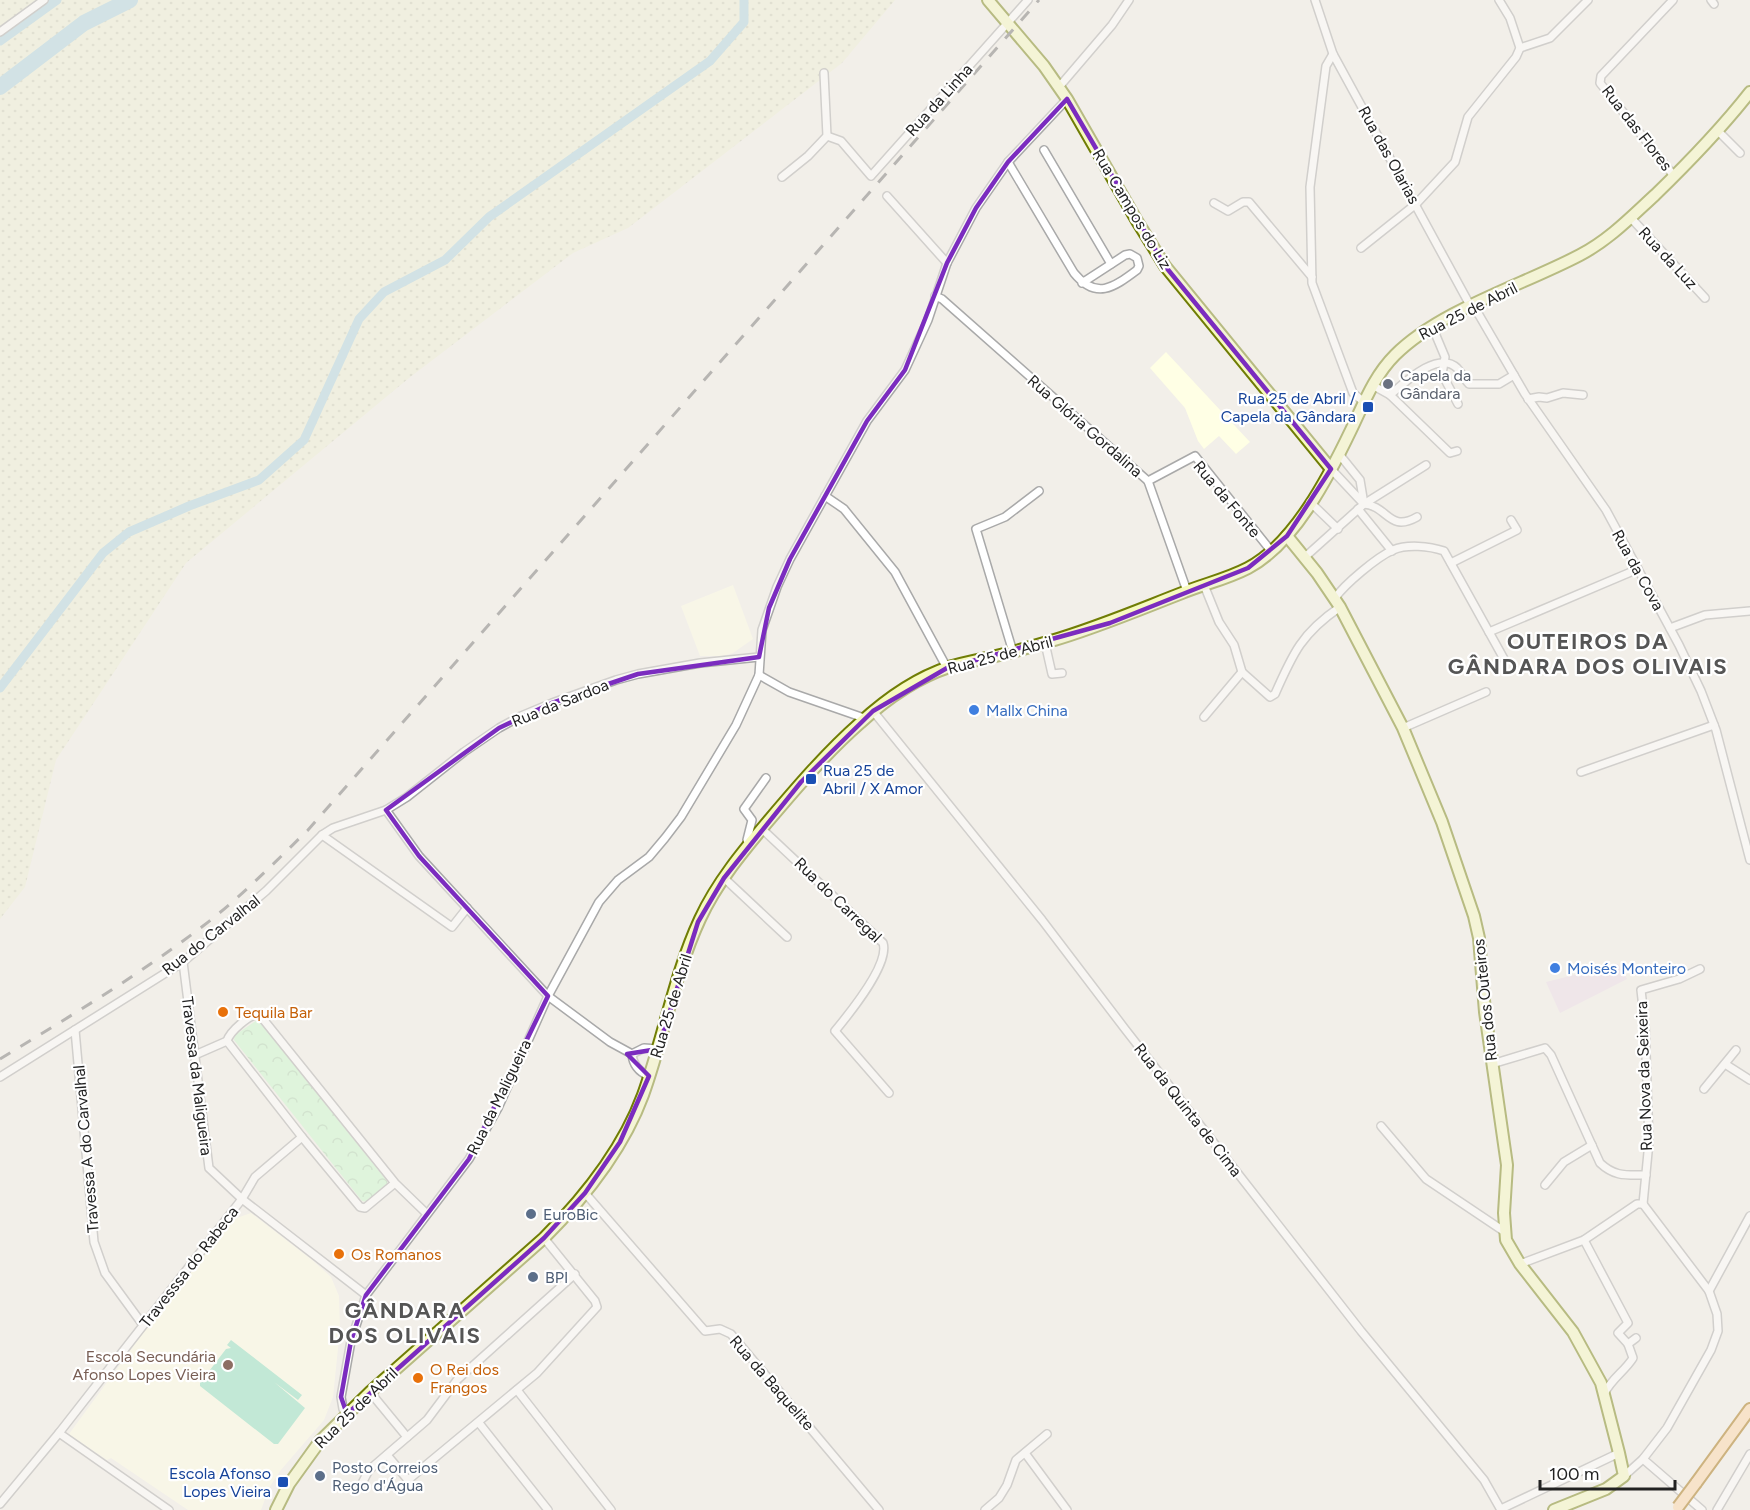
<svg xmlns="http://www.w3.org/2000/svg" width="1750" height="1510" font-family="Figtree,sans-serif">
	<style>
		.industrial { fill: #ebdbe8 }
		.education { fill: #ffffe5 }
		.farmland { fill: url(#farmland-dots) }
		.park { fill: url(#park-crowns) }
		.pitch { fill: #88e0be }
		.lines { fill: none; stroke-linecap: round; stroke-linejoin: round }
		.canal { stroke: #aad3df; stroke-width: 9 }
		.river { stroke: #aad3df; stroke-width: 16 }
		.street-casing { stroke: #a9a9a9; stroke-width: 10 }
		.secondary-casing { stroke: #707d05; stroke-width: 14 }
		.primary-casing { stroke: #a06b00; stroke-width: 14 }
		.street { stroke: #fff; stroke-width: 7 }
		.secondary { stroke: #f7fabf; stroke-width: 10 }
		.primary { stroke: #fcd6a4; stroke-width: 10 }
		.rail { stroke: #707070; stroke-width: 3; stroke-dasharray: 12 12; stroke-linecap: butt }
		.primary-bridge-casing { stroke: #a06b00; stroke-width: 14; stroke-linecap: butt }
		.primary-bridge { stroke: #fcd6a4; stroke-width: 10 }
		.marked { fill: none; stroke: #7b2cbf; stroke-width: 4.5; stroke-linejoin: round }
		.worship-dot { fill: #6b7280; stroke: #fff; stroke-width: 2 }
		.transit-dot { fill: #1a4fb4; stroke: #fff; stroke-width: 2 }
		.shop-dot { fill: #3f7fe0; stroke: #fff; stroke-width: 2 }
		.food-dot { fill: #e8710a; stroke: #fff; stroke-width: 2 }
		.service-dot { fill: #5c6f8a; stroke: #fff; stroke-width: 2 }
		.education-dot { fill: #8d6e63; stroke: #fff; stroke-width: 2 }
		.labels { text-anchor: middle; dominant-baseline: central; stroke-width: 4.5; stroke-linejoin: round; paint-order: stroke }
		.street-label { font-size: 16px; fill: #222; stroke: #fff }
		.worship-label { font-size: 16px; fill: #5b616d; stroke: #fff; text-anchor: start }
		.transit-label { font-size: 16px; fill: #164399; stroke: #fff; text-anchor: end }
		.shop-label { font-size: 16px; fill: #366cbe; stroke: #fff; text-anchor: start }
		.food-label { font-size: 16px; fill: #c56008; stroke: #fff; text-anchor: start }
		.service-label { font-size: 16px; fill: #4e5e75; stroke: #fff; text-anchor: start }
		.education-label { font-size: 16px; fill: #785e54; stroke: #fff; text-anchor: end }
		.district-label { font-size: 22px; font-weight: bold; letter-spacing: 1.5px; fill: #555; stroke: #fff }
	</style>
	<defs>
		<pattern id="farmland-dots" width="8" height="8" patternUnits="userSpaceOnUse" patternTransform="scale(1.5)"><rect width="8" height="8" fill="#eef0d5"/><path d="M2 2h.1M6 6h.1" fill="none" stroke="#ccceb7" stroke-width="1.8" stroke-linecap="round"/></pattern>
		<pattern id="park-crowns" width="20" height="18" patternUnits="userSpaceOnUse" patternTransform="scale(1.5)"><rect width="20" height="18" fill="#c8facc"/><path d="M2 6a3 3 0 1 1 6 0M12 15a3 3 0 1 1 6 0" fill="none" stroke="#acd6af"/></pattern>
	</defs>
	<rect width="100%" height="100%" fill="#f2efe9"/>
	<path class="industrial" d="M 1618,964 L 1627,979 L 1560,1013 L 1546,982 Z"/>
	<g class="education">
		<path d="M 1166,352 L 1250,442 L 1236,454 L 1219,436 L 1204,449 L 1198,441 L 1185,408 L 1150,368 Z"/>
		<path d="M 733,585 L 753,639 L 733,653 L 722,656 L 700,656 L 681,606 Z"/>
		<path d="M 251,1213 L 312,1260 L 331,1277 L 339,1296 L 340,1329 L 333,1397 L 324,1420 L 280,1471 L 269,1488 L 261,1510 L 188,1510 L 111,1458 L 107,1460 L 69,1434 L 144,1332 L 231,1220 Z"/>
	</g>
	<path class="farmland" d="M 0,0 L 895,0 L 842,63 L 628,228 L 573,253 L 409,378 L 186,563 L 56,760 L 25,887 L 0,919 Z"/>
	<path class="park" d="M 257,1020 L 260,1022 L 387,1181 L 388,1185 L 367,1202 L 362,1201 L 234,1040 L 235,1035 Z"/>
	<path class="pitch" d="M 231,1340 L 302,1395 L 298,1400 L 274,1382 L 305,1408 L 278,1444 L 274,1444 L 200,1386 L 200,1383 L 226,1349 L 231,1348 L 227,1345 Z"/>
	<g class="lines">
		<g class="canal">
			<path d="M 0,41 L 57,0"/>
			<path d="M 0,688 L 103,553 L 129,532 L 189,506 L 259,480 L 304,440 L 359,319 L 384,292 L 445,260 L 489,217 L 710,61 L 744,22 L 744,0"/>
		</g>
		<path class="river" d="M 0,87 L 84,23 L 130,0"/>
		<g class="street-casing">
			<g id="street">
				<path d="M 1315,0 L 1333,54 L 1471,307 L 1479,315 L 1525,394 L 1606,510 L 1679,645 L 1701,691 L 1716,730 L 1750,860"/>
				<path d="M 1673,0 L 1601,76 L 1600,83 L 1674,176"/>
				<path d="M 1711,0 L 1714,4"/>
				<path d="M 0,32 L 44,0"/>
				<path d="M 1520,48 L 1550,38 L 1588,0"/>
				<path d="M 1333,54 L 1326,66 L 1310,187 L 1312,283 L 1353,393 L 1364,402"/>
				<path d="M 1059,87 L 1112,25 L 1129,0"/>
				<path d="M 1718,131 L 1740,153"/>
				<path d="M 827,136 L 841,141 L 871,176 L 1028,0"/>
				<path d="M 1044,150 L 1111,264"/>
				<path d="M 1008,162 L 1074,273 C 1096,300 1113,288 1137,270 L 1139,266 L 1137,258 L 1130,254 L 1125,255 L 1082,283"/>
				<path d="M 782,177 L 808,156 L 827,136 L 824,73"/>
				<path d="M 887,196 L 947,263"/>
				<path d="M 1214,203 L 1228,211 L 1243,202 L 1249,202 L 1312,277"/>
				<path d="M 1631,218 L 1705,298"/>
				<path d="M 1361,248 L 1416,204 L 1455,162 L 1468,117 L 1516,57 L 1520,48 L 1510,18 L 1499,0"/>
				<path d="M 935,296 L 942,299 L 1148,481 L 1187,591"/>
				<path d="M 1432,326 L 1445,357 L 1442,374 L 1458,404"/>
				<path d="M 1372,385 L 1390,395 L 1450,453 L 1457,451"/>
				<path d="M 1390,395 C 1404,383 1438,350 1457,368 C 1462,373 1464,379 1469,384 L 1499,384 L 1514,375"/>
				<path d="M 1528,399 L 1539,397 L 1547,398 L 1563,393 L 1583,395"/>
				<path d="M 1339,454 L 1360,480 L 1364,504"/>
				<path d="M 1331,469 L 1362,502"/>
				<path d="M 1148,481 L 1195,456 L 1272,552"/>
				<path d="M 825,496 L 844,509 L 895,572 L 947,668"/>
				<path d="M 1310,502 L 1338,529"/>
				<path d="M 1364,504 C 1388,506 1389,533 1417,517"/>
				<path d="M 1358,509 L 1392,551"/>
				<path d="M 1305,557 L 1364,504 L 1426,465"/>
				<path d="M 1451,563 L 1517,530 L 1511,520"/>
				<path d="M 1204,585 L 1219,622 L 1234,645 L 1242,672 L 1270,697 L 1275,694 C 1293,653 1302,633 1340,607"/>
				<path d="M 1335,598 C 1345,584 1377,557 1393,550 C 1407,544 1429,546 1444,551 L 1504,659"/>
				<path d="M 1670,628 L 1705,615 L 1750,611"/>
				<path d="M 1489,632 L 1638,569"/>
				<path d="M 1045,643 L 1052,674 L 1062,673"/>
				<path d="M 1013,652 L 976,529 L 1005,517 L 1039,491"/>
				<path d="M 759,675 L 789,692 L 864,718"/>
				<path d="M 873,711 L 1042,920 L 1125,1029 L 1361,1331 L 1484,1480 L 1501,1510"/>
				<path d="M 1204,717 L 1242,672"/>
				<path d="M 1403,728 L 1486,692"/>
				<path d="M 1581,772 L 1714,725"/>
				<path d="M 386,810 L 419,856 L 548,996 L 610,1042 L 632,1054 C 633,1065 639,1072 649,1076"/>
				<path d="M 762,829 L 883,943 C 890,964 849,1014 835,1031 L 889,1093"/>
				<path d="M 322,835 L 452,927 L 467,908"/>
				<path d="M 750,844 L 747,840 L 752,820 L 744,809 L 766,778"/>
				<path d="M 724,878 L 787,937"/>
				<path d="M 183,962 L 209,1168 L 242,1199 L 366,1295"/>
				<path d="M 75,1030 L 94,1242 L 105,1273 L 143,1325"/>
				<path d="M 632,1054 L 644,1048 L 658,1049"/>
				<path d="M 195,1055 L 227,1041"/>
				<path d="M 1492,1064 L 1545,1048 L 1551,1055 L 1600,1163 C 1615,1177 1626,1175 1646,1175"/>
				<path d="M 1725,1064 L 1750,1080"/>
				<path d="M 0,1077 L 183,962 L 266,891 L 322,835 L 333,828 L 386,810 L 407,797 L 464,752 L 499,728 L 521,716 L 552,703 L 616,680 L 638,674 L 700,663 L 759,657"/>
				<path d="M 1704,1089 L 1736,1050"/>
				<path d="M 1381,1126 L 1426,1179 L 1505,1232"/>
				<path d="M 395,1183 L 365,1208 L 360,1207 L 302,1137 L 227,1041 C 230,1031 249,1015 259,1014 L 395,1183 L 426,1213"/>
				<path d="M 1545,1185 L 1564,1162 L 1592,1145"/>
				<path d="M 585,1193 L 705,1331 L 720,1329 L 731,1334 L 879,1510"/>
				<path d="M 1643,1204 L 1649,1142 L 1645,1025 L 1641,990 L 1679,979 L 1700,969"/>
				<path d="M 1584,1240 L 1628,1323 L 1618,1333 L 1628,1344"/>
				<path d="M 1520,1264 L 1584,1240 L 1637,1204 L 1643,1204"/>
				<path d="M 1709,1291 L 1750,1216"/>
				<path d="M 517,1390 L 611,1510"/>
				<path d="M 370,1392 L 407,1437"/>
				<path d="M 1604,1394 C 1611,1379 1625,1371 1633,1358 L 1628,1344 L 1636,1338"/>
				<path d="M 347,1414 L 343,1409 L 341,1397 L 351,1341 L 366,1295 L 469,1159 L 498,1108 L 548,996 L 599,902 L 618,880 L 649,857 L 665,838 L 681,817 L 736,725 L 759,675 L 762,630 L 777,587 L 790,559 L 867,421 L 905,370 L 928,320 L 947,263 L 976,208 L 1008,162 L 1067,99"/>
				<path d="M 479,1423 L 548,1510"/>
				<path d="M 59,1433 L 169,1510"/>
				<path d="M 1025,1453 L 1067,1510"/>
				<path d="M 387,1455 L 408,1480 L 537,1373 L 597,1307 L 595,1301 L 544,1238"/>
				<path d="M 1643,1459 L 1702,1510"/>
				<path d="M 1624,1476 L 1643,1459 L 1667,1428 L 1711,1350 L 1718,1331 L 1717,1314 L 1709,1291 L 1643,1204"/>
				<path d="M 360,1487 L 369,1470 L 427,1420 L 457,1380 L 575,1274"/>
				<path d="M 0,1504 L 59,1433 L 242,1199 L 255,1177 L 302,1137"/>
				<path d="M 1501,1509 L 1619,1453"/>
				<path d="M 985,1510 L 999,1498 L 1007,1485 L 1016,1460 L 1047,1434"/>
				<path d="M 1717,1510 L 1750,1454"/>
			</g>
		</g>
		<g class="secondary-casing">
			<g id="secondary">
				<path d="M 988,0 L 1044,66 L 1067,99 L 1137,221 L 1165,266 L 1331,469"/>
				<path d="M 1287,536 L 1317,573 L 1340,607 L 1403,728 L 1442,822 L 1474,916 L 1479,938 L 1485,1012 L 1507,1165 L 1504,1213 L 1506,1240 L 1520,1264 L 1573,1332 L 1601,1383 L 1619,1453 L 1624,1476 L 1606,1489 L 1554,1510"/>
				<path d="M 276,1510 L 289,1484 L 320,1441 L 370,1392 L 544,1238 C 585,1197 623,1149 643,1095 C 664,1037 674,975 700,919 C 717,882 744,850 770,819 C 798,786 827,752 860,723 C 885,700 916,678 949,667 C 965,662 983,659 1000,655 C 1017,651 1034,646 1051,641 C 1096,628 1138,610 1182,593 C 1204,584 1227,579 1248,568 C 1294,544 1329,476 1351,430 C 1364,403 1374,376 1395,355 C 1440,310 1523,285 1580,255 C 1609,240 1631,217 1655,195 C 1689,162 1721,129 1750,92"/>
			</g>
		</g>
		<g class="primary-casing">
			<path id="primary" d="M 1696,1483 L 1750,1409"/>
		</g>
		<use href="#street" class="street"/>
		<use href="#secondary" class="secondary"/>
		<use href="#primary" class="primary"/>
		<path class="rail" d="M 0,1059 C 69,1017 139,975 203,926 C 241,897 274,863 308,830 L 1039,0"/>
		<g class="primary-bridge-casing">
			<path id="primary-bridge" d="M 1678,1507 L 1696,1483"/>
		</g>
		<use href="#primary-bridge" class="primary-bridge"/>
	</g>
	<path d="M0 0H1750V1510H0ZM 1067,99 L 1165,266 L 1331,469 L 1287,536 L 1248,568 L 1110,623 L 947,668 L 873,711 L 801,782 L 724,878 L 698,922 L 658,1049 L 627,1054 L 649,1076 L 620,1142 L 585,1193 L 544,1238 L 347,1414 L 341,1397 L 351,1341 L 366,1295 L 469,1159 L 548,996 L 419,856 L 386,810 L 499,728 L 552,703 L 638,674 L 759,657 L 769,608 L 790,559 L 867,421 L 905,370 L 947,263 L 976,208 L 1008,162 Z" fill="#f2efe9" fill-opacity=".55" fill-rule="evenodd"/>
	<path class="marked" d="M 1067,99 L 1165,266 L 1331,469 L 1287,536 L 1248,568 L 1110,623 L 947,668 L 873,711 L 801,782 L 724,878 L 698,922 L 658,1049 L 627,1054 L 649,1076 L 620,1142 L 585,1193 L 544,1238 L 347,1414 L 341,1397 L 351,1341 L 366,1295 L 469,1159 L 548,996 L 419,856 L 386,810 L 499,728 L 552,703 L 638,674 L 759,657 L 769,608 L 790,559 L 867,421 L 905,370 L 947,263 L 976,208 L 1008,162 Z"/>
	<circle class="worship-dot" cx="1388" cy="384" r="6"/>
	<g class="transit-dot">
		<rect x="1362" y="401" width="12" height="12" rx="3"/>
		<rect x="805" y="773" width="12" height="12" rx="3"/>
		<rect x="277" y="1476" width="12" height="12" rx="3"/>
	</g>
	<g class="shop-dot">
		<circle cx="974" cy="710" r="6"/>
		<circle cx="1555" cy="968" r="6"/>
	</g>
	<g class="food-dot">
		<circle cx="223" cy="1012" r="6"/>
		<circle cx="339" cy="1254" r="6"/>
		<circle cx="418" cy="1378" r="6"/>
	</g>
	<g class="service-dot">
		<circle cx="531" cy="1214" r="6"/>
		<circle cx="533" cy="1277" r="6"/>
		<circle cx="320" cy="1476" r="6"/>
	</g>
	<circle class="education-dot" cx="228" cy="1365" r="6"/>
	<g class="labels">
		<g class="street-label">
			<text transform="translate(939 100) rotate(-48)">Rua da Linha</text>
			<text transform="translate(1637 128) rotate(52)">Rua das Flores</text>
			<text transform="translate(1389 155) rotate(61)">Rua das Olarias</text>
			<text transform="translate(1132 209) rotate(59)">Rua Campos do Liz</text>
			<text transform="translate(1668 258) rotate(47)">Rua da Luz</text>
			<text transform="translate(1468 311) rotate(-27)">Rua 25 de Abril</text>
			<text transform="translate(1085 426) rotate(41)">Rua Glória Gordalina</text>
			<text transform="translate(1227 499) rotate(50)">Rua da Fonte</text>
			<text transform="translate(1638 570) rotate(61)">Rua da Cova</text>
			<text transform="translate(1000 655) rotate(-15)">Rua 25 de Abril</text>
			<text transform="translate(560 703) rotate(-22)">Rua da Sardoa</text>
			<text transform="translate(838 900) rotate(44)">Rua do Carregal</text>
			<text transform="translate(211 935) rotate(-38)">Rua do Carvalhal</text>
			<text transform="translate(1485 1000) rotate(-96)">Rua dos Outeiros</text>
			<text transform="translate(671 1006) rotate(-73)">Rua 25 de Abril</text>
			<text transform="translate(197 1076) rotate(83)">Travessa da Maligueira</text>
			<text transform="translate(1644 1076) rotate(-92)">Rua Nova da Seixeira</text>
			<text transform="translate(499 1097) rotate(-64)">Rua da Maligueira</text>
			<text transform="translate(1188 1110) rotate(52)">Rua da Quinta de Cima</text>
			<text transform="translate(86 1149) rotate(-95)">Travessa A do Carvalhal</text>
			<text transform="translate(189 1267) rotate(-52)">Travesssa do Rabeca</text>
			<text transform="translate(772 1383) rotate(49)">Rua da Baquelite</text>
			<text transform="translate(356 1408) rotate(-44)">Rua 25 de Abril</text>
		</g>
		<g class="worship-label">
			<text x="1400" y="375">Capela da<tspan x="1400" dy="18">Gândara</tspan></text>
		</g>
		<g class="transit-label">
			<text x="1356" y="398">Rua 25 de Abril /<tspan x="1356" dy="18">Capela da Gândara</tspan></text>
			<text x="823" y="770" text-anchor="start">Rua 25 de<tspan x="823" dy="18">Abril / X Amor</tspan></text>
			<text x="271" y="1473">Escola Afonso<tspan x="271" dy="18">Lopes Vieira</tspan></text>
		</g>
		<g class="shop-label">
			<text x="986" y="710">Mallx China</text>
			<text x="1567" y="968">Moisés Monteiro</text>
		</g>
		<g class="food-label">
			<text x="235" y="1012">Tequila Bar</text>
			<text x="351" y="1254">Os Romanos</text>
			<text x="430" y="1369">O Rei dos<tspan x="430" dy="18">Frangos</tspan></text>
		</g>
		<g class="service-label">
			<text x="543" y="1214">EuroBic</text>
			<text x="545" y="1277">BPI</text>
			<text x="332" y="1467">Posto Correios<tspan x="332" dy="18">Rego d'Água</tspan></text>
		</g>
		<g class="education-label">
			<text x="216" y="1356">Escola Secundária<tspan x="216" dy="18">Afonso Lopes Vieira</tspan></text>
		</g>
		<g class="district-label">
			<text x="1588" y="641">OUTEIROS DA<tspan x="1588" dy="25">GÂNDARA DOS OLIVAIS</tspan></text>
			<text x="405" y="1310">GÂNDARA<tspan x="405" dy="25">DOS OLIVAIS</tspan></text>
		</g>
	</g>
	<path d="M1540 1480v9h135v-9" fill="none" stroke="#222222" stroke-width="3"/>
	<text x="1549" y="1480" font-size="18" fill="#222222" stroke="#ffffff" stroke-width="4.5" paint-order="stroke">100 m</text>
</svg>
